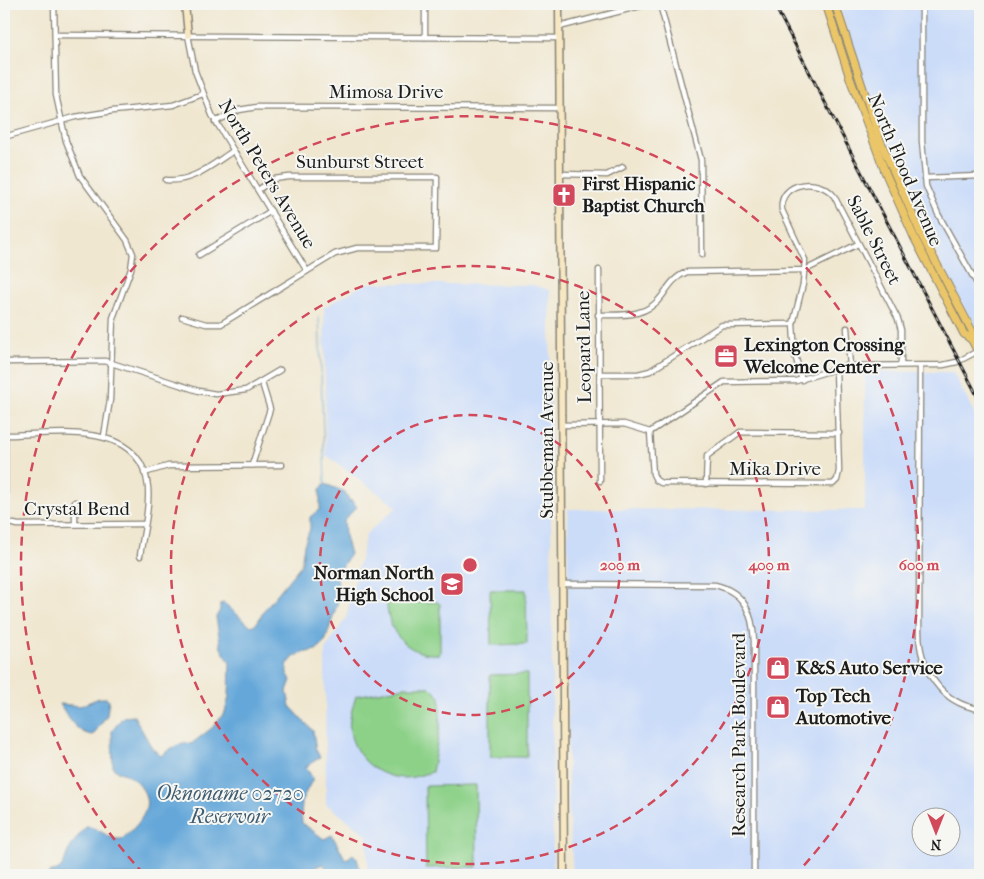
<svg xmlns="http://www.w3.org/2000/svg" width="984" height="879" font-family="'IM FELL French Canon',serif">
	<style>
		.built { fill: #cbdcf9; fill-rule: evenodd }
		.green { fill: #8dd189; stroke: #547652 }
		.water { fill: #65a7d9; stroke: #40627a }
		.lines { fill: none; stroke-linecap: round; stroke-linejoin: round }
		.stream { stroke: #65a7d9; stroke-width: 1 }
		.street-casing { stroke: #868276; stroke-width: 7 }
		.secondary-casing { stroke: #868276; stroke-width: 9 }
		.primary-casing { stroke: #868276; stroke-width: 9 }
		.street { stroke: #fff; stroke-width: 4.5 }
		.secondary { stroke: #f7e8c3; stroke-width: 6 }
		.primary { stroke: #ebc669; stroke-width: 7 }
		.rail-casing { stroke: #1c1c1c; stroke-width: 3 }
		.rail { stroke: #f6f6f2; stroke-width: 1; stroke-dasharray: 4; stroke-linecap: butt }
		.ring { fill: none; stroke: #d1495b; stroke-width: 2.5; stroke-dasharray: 9 6 }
		.labels { text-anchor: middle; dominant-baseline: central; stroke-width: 4; stroke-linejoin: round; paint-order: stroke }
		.street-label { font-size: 19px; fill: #1c1c1c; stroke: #f6f6f2 }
		.poi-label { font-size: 19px; font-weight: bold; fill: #1c1c1c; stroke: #f6f6f2; text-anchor: start }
		.water-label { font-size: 20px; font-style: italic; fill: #3d5b71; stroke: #f6f6f2 }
		.centre { fill: #d1495b; stroke: #f6f6f2; stroke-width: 2.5 }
		.ring-label { font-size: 15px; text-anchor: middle; font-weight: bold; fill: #d1495b; stroke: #f6f6f2; stroke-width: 4; stroke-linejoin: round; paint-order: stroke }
	</style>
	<rect width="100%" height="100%" fill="#f6f6f2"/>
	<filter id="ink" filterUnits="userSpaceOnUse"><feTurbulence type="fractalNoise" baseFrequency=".02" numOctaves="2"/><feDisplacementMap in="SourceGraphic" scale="10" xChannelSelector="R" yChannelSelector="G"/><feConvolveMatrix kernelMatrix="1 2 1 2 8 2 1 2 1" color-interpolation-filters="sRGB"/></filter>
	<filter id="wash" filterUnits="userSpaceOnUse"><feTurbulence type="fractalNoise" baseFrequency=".0096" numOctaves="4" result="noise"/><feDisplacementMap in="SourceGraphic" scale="20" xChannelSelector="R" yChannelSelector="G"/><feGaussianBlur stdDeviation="1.12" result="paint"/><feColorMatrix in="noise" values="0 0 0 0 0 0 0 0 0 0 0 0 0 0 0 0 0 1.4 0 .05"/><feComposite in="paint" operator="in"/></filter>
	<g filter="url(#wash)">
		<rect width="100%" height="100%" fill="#f0e7d0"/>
		<g class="built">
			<path d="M 839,4 L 980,4 L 980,339 L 922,226 L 894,164 L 862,78 Z"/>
			<path d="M 367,283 L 532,285 L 550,290 L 553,875 L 368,875 L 367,835 L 326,804 L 325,650 L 346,618 L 366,534 L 397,507 L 326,455 L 324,307 Z"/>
			<path d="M 865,372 L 953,372 L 980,424 L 980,875 L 573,875 L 568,797 L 568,509 L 865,510 ZM 922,816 L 952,816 L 952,846 L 922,846 Z"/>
		</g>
		<g class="green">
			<path d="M 490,590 L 526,590 L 527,644 L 491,645 Z"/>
			<path d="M 437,602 L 440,604 L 440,654 C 409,657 387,633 387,603 Z"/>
			<path d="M 527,674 L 527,757 L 490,757 L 490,675 Z"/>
			<path d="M 405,687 L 430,687 L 440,697 L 440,727 L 432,772 C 423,774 414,778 405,778 C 378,778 354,757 350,731 C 348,719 353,707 356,696 Z"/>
			<path d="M 476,785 L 477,867 L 426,868 L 425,786 Z"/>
		</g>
		<g class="water">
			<path d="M 325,484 L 345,492 L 350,502 L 351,500 L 357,507 L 344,520 L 345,536 L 350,554 L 337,575 L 339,598 L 325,642 L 316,650 L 302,653 L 294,657 L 287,665 L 287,673 L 291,680 L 287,691 L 290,706 L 313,731 L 316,750 L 320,757 L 306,767 L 313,779 C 303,796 300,802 302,823 L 324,839 L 332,835 L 346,860 L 353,854 L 357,858 L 359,868 L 354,875 L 332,874 L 323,864 L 311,869 L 280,874 L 275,872 L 265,875 L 48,875 L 50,872 C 65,872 63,861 69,850 C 74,842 79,834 86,827 C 99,826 108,841 122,839 C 145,820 159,799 131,777 C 126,773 119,773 113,768 L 112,731 L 123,717 L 134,716 L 152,748 L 161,756 C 170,749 180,741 191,744 L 212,728 L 225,712 L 229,697 L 230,663 L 221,648 L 216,617 L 220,610 L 220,604 L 224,603 L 248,624 L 252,626 L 257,623 L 265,609 L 301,565 L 304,545 L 310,529 L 310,517 L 320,509 L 320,489 Z"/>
			<path d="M 99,698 L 106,698 L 109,700 L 107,715 L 93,735 C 77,734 67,716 60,704 L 80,706 Z"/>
		</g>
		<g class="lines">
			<path class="stream" d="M 319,317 L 325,483"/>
		</g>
	</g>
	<g filter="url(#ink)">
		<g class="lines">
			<g class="street-casing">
				<g id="street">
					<path d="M 54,4 L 56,95 L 66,141 L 80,176 L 127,240 L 133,254 L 131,269 L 113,318 L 110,400 L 104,436"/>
					<path d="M 425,4 L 425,37"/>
					<path d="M 660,4 L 701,160 L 702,255"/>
					<path d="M 922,4 L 922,141 L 926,186 L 938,214 L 980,289"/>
					<path d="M 559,27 L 648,4"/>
					<path d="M 55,35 L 559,38"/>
					<path d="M 188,35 L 195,71 L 212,115 L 307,271"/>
					<path d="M 215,122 L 239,110 L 257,107 L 560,108"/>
					<path d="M 4,137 L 75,117 L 113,111 L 173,105 L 203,94"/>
					<path d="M 561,174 L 607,175 L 623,167"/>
					<path d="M 925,178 L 980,176"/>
					<path d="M 166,180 C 192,183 213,164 233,151"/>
					<path d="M 199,255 L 271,211"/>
					<path d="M 599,270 L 600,481"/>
					<path d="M 598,315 C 622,315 646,318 662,296 C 669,286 674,277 687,272 L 805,270 L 858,244"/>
					<path d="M 182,317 L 206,324 L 221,324 L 335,254 L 357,248 L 436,248 L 437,177 L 289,177 L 274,179 L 258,190"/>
					<path d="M 847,328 L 850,366"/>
					<path d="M 7,362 L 105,361 L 199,391 L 216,394 L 246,390 L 280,370"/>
					<path d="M 920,366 L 919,631 C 919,668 941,704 980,709"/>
					<path d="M 600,374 L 638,374 L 650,371 L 722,325 L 793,324"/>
					<path d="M 802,380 L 795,355 L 793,324 L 803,284 L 805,260 L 782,210 C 778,181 820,177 834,196 L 898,319 L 901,330 L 901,365"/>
					<path d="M 562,425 L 624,424 L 650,432 L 724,382 L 796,381 L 845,366 L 943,365 L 957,362 L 978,351"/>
					<path d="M 650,432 L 653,474 L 656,480 L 661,483 L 833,484 L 837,480 L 839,471 L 836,368"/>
					<path d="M 4,435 C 52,435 141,418 148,487 C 150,509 143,534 140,556"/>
					<path d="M 5,435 L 5,515 L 9,523 L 18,525 L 144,524"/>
					<path d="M 252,465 L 270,409 L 262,383"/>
					<path d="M 144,473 L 168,466 L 282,465"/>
					<path d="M 706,484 L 707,456 L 740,432 L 839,433"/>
					<path d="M 75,524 L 75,502"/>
					<path d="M 563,584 L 715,585 C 745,592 753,614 754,642 L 754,875"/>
				</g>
			</g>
			<g class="secondary-casing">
				<g id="secondary">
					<path d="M 185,4 L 188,35"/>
					<path d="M 559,4 L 564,875"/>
				</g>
			</g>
			<g class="primary-casing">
				<g id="primary">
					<path d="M 826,4 L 851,81 L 886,174 L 914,237 L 964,334 L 972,340 L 980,356"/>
					<path d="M 835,4 L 880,140 L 921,234 L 972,331 L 972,340"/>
				</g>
			</g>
			<use href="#street" class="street"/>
			<use href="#secondary" class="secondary"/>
			<use href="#primary" class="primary"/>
			<g class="rail-casing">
				<path id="rail" d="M 774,4 L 980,401"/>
			</g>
			<use href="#rail" class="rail"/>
		</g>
	</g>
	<g class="ring">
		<circle cx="470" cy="565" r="150"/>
		<circle cx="470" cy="565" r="299"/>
		<path d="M144 874A449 449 0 1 1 796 874"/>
	</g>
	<defs>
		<g id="church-square" transform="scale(1.25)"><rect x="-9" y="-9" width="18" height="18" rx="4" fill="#d1495b" stroke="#f6f6f2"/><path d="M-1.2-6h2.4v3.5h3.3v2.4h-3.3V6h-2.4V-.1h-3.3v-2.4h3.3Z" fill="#fff"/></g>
		<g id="office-square" transform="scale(1.25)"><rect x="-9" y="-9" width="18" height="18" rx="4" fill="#d1495b" stroke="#f6f6f2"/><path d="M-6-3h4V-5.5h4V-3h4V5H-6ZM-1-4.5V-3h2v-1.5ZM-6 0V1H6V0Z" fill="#fff"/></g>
		<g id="school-square" transform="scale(1.25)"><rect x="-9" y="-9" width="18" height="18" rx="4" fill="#d1495b" stroke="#f6f6f2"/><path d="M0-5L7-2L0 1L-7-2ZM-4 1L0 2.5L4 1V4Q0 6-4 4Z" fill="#fff"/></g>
		<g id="shop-square" transform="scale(1.25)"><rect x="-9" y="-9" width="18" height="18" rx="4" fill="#d1495b" stroke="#f6f6f2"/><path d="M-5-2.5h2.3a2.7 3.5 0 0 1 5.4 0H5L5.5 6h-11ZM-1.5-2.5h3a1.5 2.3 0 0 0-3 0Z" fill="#fff"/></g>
	</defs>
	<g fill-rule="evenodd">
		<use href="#church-square" x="564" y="195"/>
		<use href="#office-square" x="726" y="356"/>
		<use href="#school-square" x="452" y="584"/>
		<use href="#shop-square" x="778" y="668"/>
		<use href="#shop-square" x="778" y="707"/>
	</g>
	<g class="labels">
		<g class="street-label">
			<text x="386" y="92">Mimosa Drive</text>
			<text x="360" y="162">Sunburst Street</text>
			<text transform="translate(905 170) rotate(67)">North Flood Avenue</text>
			<text transform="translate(267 174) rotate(59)">North Peters Avenue</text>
			<text transform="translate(874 240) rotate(63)">Sable Street</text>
			<text transform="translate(584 347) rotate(-91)">Leopard Lane</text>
			<text transform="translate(547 440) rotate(-90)">Stubbeman Avenue</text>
			<text x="775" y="469">Mika Drive</text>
			<text x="77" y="509">Crystal Bend</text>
			<text transform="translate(739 735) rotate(-90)">Research Park Boulevard</text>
		</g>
		<g class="poi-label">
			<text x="582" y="184">First Hispanic<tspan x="582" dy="22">Baptist Church</tspan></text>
			<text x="744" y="345">Lexington Crossing<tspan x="744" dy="22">Welcome Center</tspan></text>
			<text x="434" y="573" text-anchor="end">Norman North<tspan x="434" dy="22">High School</tspan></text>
			<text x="796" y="668">K&amp;S Auto Service</text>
			<text x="796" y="696">Top Tech<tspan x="796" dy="22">Automotive</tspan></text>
		</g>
		<g class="water-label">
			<text x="230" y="793">Oknoname 02720<tspan x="230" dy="23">Reservoir</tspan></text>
		</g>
	</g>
	<circle cx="470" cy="565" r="8" class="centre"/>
	<g class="ring-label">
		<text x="620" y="570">200 m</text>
		<text x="769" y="570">400 m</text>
		<text x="919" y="570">600 m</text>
	</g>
	<rect width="984" height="879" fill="none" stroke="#f6f6f2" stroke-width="20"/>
	<g transform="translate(936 832) rotate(180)"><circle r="24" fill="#f6f6f2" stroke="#9f9f9c"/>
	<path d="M0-4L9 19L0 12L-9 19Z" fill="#d1495b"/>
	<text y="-8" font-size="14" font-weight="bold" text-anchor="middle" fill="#1c1c1c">N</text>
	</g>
</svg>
